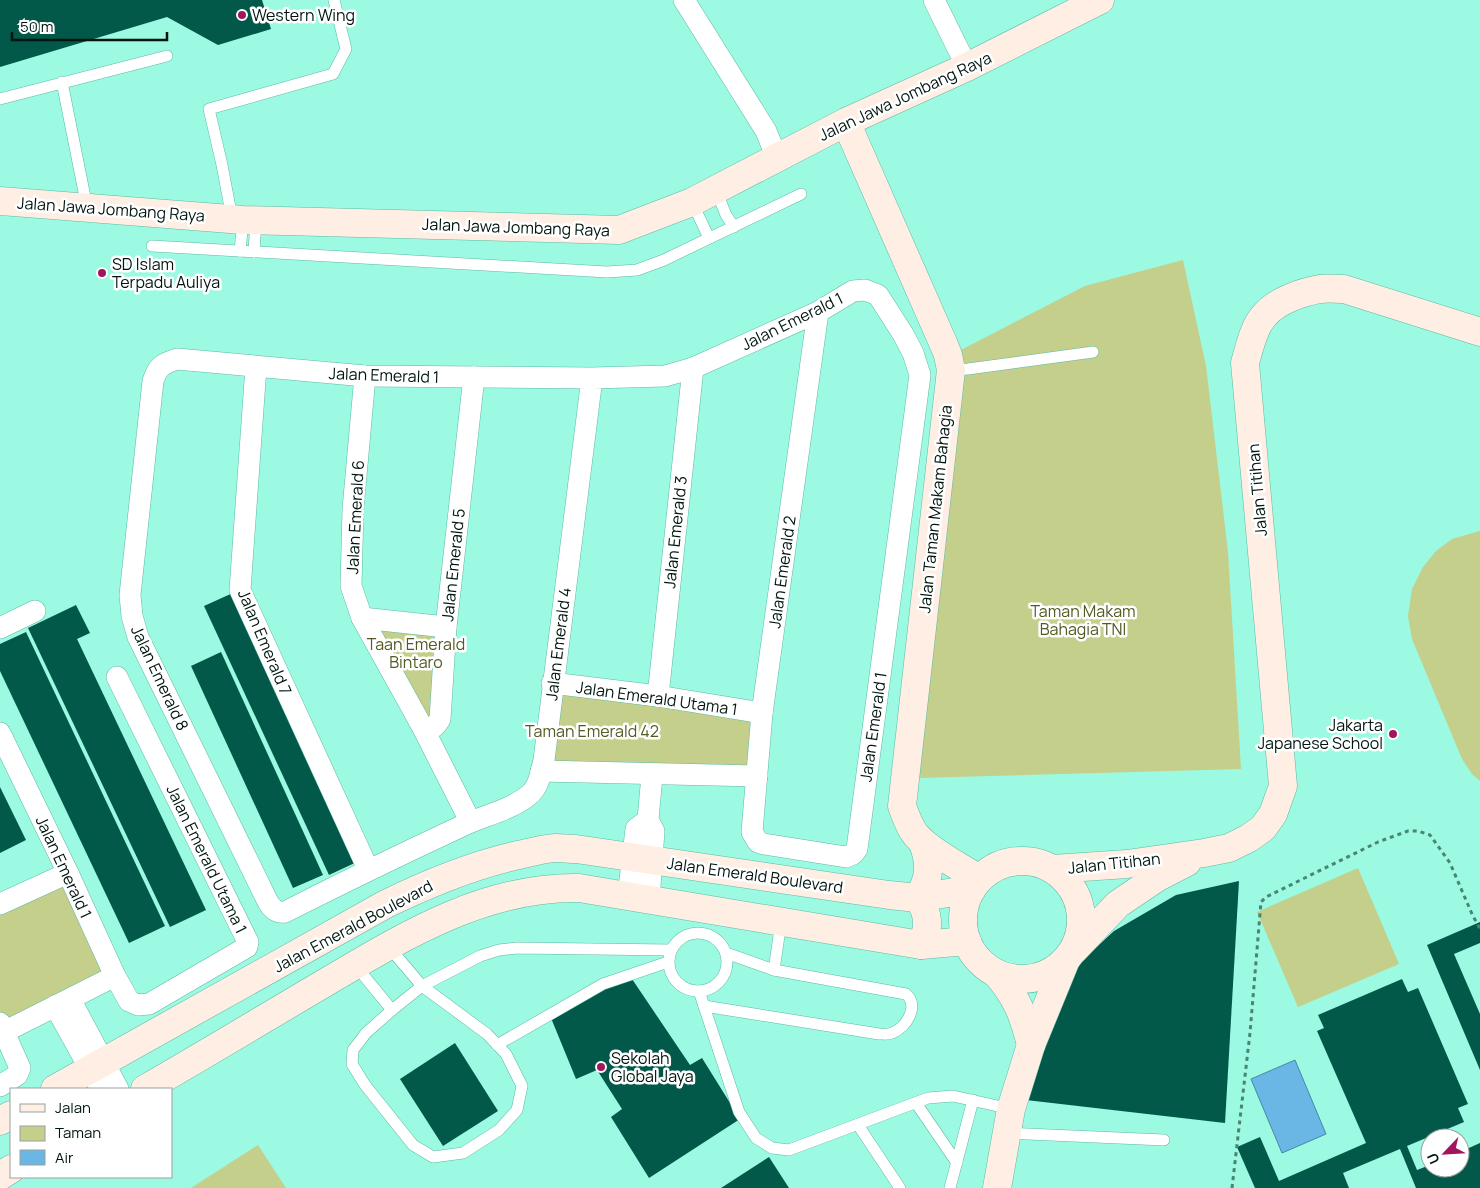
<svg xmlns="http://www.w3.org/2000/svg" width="1480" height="1188" font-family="Manrope,sans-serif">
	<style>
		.green { fill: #c3cf8a }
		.water { fill: #6ab7e5; stroke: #4a86a5 }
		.building { fill: #025849 }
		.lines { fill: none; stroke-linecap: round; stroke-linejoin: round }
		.lane-casing { stroke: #5dbaa5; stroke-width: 12 }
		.street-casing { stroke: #5dbaa5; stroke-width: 22 }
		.secondary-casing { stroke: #5dbaa5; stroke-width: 29 }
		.path { stroke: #4b8374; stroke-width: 3; stroke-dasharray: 4 4; stroke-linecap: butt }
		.lane { stroke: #fff; stroke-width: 11 }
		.street { stroke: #fff; stroke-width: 21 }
		.secondary { stroke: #feeee3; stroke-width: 28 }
		.poi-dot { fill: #a1155e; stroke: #fff; stroke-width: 2 }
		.labels { text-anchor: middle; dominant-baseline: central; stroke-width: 5; stroke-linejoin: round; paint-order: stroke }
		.poi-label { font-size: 16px; fill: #00150f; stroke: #fff; text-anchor: start }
		.street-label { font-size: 16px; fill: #00150f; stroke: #fff }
		.park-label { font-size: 16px; fill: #535a23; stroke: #fff }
	</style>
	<rect width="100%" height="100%" fill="#9cf9e2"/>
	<g class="green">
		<path d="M 1183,260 L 1206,366 L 1228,552 L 1241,769 L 917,778 L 959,351 L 1085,286 Z"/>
		<path d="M 1480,531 L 1480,781 L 1472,774 L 1462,759 L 1412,639 L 1408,616 L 1412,589 L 1423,567 L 1436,551 L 1452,539 Z"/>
		<path d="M 362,618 L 446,627 L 440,719 L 424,730 Z"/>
		<path d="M 552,683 L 762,713 L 757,776 L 541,771 Z"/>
		<path d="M 1358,868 L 1399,964 L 1298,1007 L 1257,912 Z"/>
		<path d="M 68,873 L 115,976 L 0,1023 L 0,904 Z"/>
		<path d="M 258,1145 L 286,1188 L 191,1188 Z"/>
	</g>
	<path class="water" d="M 1295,1060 L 1326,1134 L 1282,1153 L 1251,1079 Z"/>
	<g class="building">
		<path d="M 0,0 L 262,0 L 271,29 L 218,45 L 167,17 L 0,67 Z"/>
		<path d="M 235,592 L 359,861 L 329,875 L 204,606 Z"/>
		<path d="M 76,605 L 90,633 L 77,639 L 206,910 L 170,927 L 28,628 Z"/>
		<path d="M 26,632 L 165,926 L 129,943 L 0,671 L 0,644 Z"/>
		<path d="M 221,652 L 323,875 L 293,888 L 191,666 Z"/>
		<path d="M 0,787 L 26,840 L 0,853 Z"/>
		<path d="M 1239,881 L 1225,1123 L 1026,1100 L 1039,1044 L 1075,967 L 1114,931 L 1176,895 Z"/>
		<path d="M 1480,922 L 1480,943 L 1454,954 L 1480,1014 L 1480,1070 L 1427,945 Z"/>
		<path d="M 630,976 L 690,1065 L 702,1058 L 740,1119 L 649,1178 L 611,1117 L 622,1109 L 597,1070 L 576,1079 L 551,1018 Z"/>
		<path d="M 1402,979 L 1408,992 L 1418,988 L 1468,1104 L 1458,1108 L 1464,1122 L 1407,1146 L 1417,1170 L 1430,1165 L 1430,1168 L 1460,1168 L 1460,1152 L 1480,1143 L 1480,1188 L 1416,1188 L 1400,1149 L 1343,1173 L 1349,1188 L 1255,1188 L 1237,1147 L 1260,1137 L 1279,1181 L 1366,1143 L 1317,1031 L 1324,1028 L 1318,1015 Z"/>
		<path d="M 455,1043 L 498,1111 L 443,1146 L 400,1079 Z"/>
		<path d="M 769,1157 L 789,1188 L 721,1188 Z"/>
	</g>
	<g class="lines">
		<g class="lane-casing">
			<g id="lane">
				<path d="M 62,82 L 87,207"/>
				<path d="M 0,99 L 167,56"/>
				<path d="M 716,190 L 726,215 L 734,227"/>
				<path d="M 692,202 L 709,238"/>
				<path d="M 232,218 L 222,165 L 209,109 L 333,74 L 346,49 L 334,0"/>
				<path d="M 152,246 L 607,272 L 637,270 L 664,260 L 801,194"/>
				<path d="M 240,251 L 243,220"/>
				<path d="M 254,252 L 256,220"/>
				<path d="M 951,370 L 968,369 L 1093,352"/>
				<circle cx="698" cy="962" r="29"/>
				<path d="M 388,946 L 422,986 L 487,1034 L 506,1054 L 522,1086 L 517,1110 L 499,1130 L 463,1153 L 433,1157 L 413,1145 L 365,1085 L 352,1064 L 353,1050 L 366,1033 L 392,1010 L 422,986 L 480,956 L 499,950 L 517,948 L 671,950"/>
				<path d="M 355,965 L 392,1010"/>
				<path d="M 774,970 L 781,922"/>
				<path d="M 699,991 L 739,1112 L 756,1138 L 772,1148 L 789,1150 L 928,1098 L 953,1096 L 1011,1109"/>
				<path d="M 704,1006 L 879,1034 C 884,1034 888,1035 892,1033 C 906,1028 920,1006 906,994 L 774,970 L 726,953"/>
				<path d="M 497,1045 L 603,984 L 668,962"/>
				<path d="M 916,1103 L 957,1163"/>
				<path d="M 858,1125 L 900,1188"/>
				<path d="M 1007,1133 L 1164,1140"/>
				<path d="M 950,1188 L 973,1100"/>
			</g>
		</g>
		<g class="street-casing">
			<g id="street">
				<path d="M 684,0 L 766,131 L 777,158"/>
				<path d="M 934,0 L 967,67"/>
				<path d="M 256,367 L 240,590 L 368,869"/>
				<path d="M 365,376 L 353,509 L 351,586 L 362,618 L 424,730 L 470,821"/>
				<path d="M 592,378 L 544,760 C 541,772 539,787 529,795 C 511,810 485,815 464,825 C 404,853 344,882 285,912 C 277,913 272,909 268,902 L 138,637 L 132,616 L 130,595 L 153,381 C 158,366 162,364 177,359 L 365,376 L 592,378 L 665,376 L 693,368 L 818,312 L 853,291 L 865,290 L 878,295 L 903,334 L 913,353 L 920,375 L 857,849 L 853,854 L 846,857 L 764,844 L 758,842 L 752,832 L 762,713 L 818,312"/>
				<path d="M 362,618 L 446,627"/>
				<path d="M 0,628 L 35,611"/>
				<path d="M 552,683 L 658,696 L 762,713"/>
				<path d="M 658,696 L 693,368"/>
				<path d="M 424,730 C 433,729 436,726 440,719 L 446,627 L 474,377"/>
				<path d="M 0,733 L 68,873 L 115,976 L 129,1001 L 138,1005 L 149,1004 L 247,947 L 248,942 L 117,677"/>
				<path d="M 541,771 L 757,776"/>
				<path d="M 628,897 L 636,829 L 648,820"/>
				<path d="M 649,900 L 654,831 L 648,820 L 652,775"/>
				<path d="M 0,904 L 68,873"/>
				<path d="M 70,999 L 118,1089"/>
				<path d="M 55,1006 L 101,1089"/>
				<path d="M 0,1023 L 20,1068 L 17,1075 L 0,1086"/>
				<path d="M 4,1032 L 115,976"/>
			</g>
		</g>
		<g class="secondary-casing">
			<g id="secondary">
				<path d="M 846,122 L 944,345 L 948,355 L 951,370 L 902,806 C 905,814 908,823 913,831 C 923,848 961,867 979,879"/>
				<path d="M 0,201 L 243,220 L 619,230 L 692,202 L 846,122 L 967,67 L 1100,0"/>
				<circle cx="1022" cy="920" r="59"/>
				<path d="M 1053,869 L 1127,864 L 1204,853 L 1229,848 L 1249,838 L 1263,828 L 1273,814 L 1283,786 L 1245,363 C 1249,349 1254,326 1264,316 C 1276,301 1302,292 1320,289 C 1328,288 1336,289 1344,289 L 1480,332"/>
				<path d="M 921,945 C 930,928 929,913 918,898 C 930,878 931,865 923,843"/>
				<path d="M 1074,950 L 1118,904 L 1158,877 L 1187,862"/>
				<path d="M 996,973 C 1017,998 1023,1013 1031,1045"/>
				<path d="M 55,1089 L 386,904 C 429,883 475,864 523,854 C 534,852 545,848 557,848 C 563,848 569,849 576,849 L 889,895 L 918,898 L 972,889"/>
				<path d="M 145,1089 C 199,1058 252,1026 306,994 C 390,945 477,886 579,888 L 921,945 L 967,941"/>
				<path d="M 0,1121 L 11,1115"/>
				<path d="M 0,1176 L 11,1169"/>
				<path d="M 997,1188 L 1011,1109 L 1031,1045 L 1065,962"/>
			</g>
		</g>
		<path class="path" d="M 1232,1188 L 1250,1033 L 1261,902 L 1266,897 L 1378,842 L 1408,831 L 1418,831 L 1430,835 L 1450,863 L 1472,914 L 1480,929"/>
		<use href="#lane" class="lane"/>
		<use href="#street" class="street"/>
		<use href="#secondary" class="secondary"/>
	</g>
	<g class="poi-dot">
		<circle cx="242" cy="15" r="5"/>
		<circle cx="102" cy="273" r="5"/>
		<circle cx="1393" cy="734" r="5"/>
		<circle cx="601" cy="1067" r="5"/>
	</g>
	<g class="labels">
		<g class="poi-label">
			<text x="252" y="15">Western Wing</text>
			<text x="112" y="264">SD Islam<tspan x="112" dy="18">Terpadu Auliya</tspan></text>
			<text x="1383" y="725" text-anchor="end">Jakarta<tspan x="1383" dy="18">Japanese School</tspan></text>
			<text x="611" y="1058">Sekolah<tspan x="611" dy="18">Global Jaya</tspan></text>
		</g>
		<g class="street-label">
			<text transform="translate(905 96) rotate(-25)">Jalan Jawa Jombang Raya</text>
			<text transform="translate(111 209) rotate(4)">Jalan Jawa Jombang Raya</text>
			<text transform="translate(516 227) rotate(2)">Jalan Jawa Jombang Raya</text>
			<text transform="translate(792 321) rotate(-26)">Jalan Emerald 1</text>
			<text transform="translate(384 375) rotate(2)">Jalan Emerald 1</text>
			<text transform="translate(1257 490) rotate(-95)">Jalan Titihan</text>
			<text transform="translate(935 509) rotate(-84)">Jalan Taman Makam Bahagia</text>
			<text transform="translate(355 517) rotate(-87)">Jalan Emerald 6</text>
			<text transform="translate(675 532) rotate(-84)">Jalan Emerald 3</text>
			<text transform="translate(453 565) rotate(-84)">Jalan Emerald 5</text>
			<text transform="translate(782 572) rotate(-82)">Jalan Emerald 2</text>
			<text transform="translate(265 642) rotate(67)">Jalan Emerald 7</text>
			<text transform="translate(558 644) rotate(-83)">Jalan Emerald 4</text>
			<text transform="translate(160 678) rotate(65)">Jalan Emerald 8</text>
			<text transform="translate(657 698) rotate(8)">Jalan Emerald Utama 1</text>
			<text transform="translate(873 727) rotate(-82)">Jalan Emerald 1</text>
			<text transform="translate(207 859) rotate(64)">Jalan Emerald Utama 1</text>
			<text transform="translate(1114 863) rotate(-6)">Jalan Titihan</text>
			<text transform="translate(64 867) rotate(65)">Jalan Emerald 1</text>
			<text transform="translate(755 875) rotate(8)">Jalan Emerald Boulevard</text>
			<text transform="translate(353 926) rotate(-28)">Jalan Emerald Boulevard</text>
		</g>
		<g class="park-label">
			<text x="1083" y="611">Taman Makam<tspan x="1083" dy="18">Bahagia TNI</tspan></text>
			<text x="416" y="644">Taan Emerald<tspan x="416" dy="18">Bintaro</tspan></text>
			<text x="592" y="731">Taman Emerald 42</text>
		</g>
	</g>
	<rect x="10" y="1088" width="162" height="90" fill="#ffffff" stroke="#99a19f"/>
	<rect x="20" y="1104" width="25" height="8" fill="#feeee3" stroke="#99a19f"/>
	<text x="55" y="1113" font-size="15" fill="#00150f">Jalan</text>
	<rect x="20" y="1126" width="25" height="15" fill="#c3cf8a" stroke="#99a19f"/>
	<text x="55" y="1138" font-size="15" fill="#00150f">Taman</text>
	<rect x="20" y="1150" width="25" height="15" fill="#6ab7e5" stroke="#99a19f"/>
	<text x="55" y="1163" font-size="15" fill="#00150f">Air</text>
	<g transform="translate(1445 1153) rotate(245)"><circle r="24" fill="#ffffff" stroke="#99a19f"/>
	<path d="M0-4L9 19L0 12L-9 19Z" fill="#a1155e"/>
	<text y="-8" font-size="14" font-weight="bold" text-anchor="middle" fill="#00150f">U</text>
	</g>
	<path d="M12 32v8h155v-8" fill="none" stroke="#00150f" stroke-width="2.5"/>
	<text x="20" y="32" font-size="15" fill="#00150f" stroke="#ffffff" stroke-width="4" paint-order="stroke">50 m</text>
</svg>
